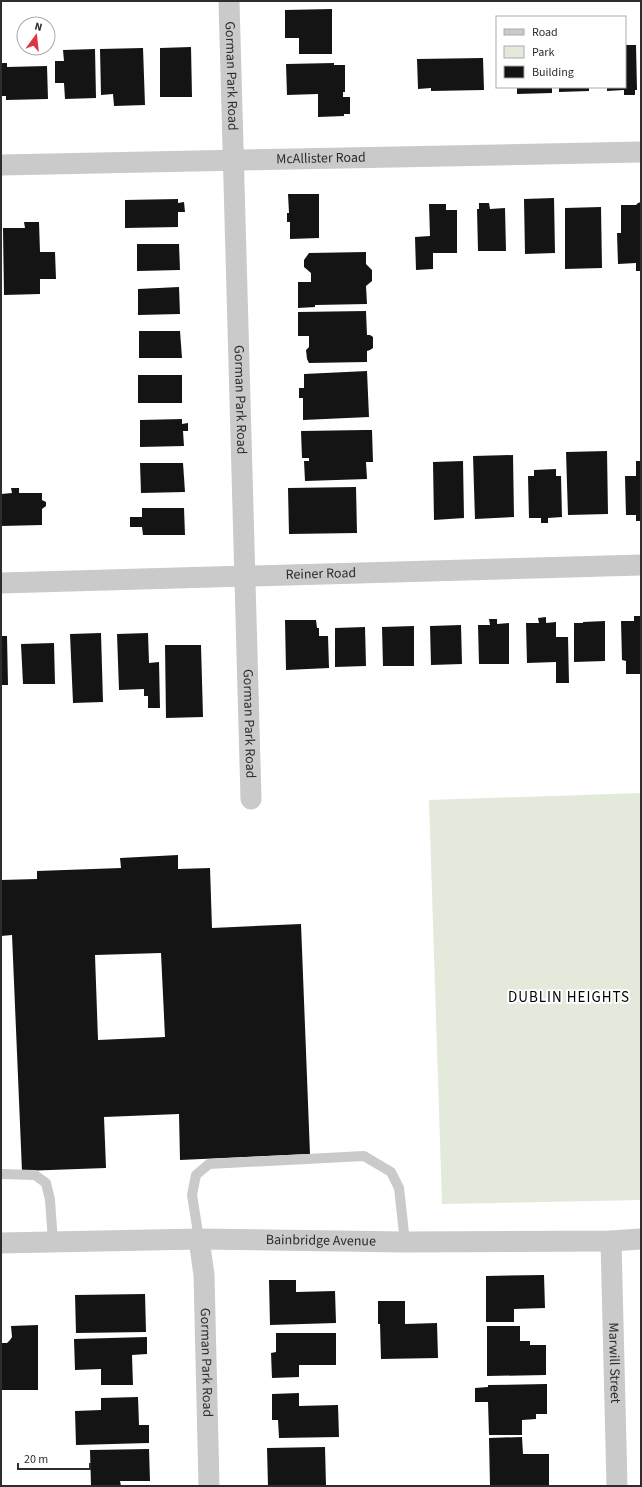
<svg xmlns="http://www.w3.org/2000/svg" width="642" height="1487" font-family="'Source Sans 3',sans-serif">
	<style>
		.green { fill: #e3eadb }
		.building { fill: #141414; fill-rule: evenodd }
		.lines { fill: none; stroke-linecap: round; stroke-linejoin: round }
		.lane { stroke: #cacaca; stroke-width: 10 }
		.street { stroke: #cacaca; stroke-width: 21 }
		.labels { text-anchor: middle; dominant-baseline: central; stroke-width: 4; stroke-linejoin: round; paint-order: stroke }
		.street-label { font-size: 14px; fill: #2d2d2d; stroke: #fff }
		.neighbourhood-label { font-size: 15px; letter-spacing: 1px; fill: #000; stroke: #fff }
	</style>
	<rect width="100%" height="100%" fill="#fff"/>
	<path class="green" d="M 641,793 L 641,1200 L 442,1204 L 429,800 Z"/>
	<g class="building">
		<path d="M 332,9 L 332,54 L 299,54 L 299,38 L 285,38 L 285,10 Z"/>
		<path d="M 625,45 L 636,45 L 637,90 L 635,90 L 635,95 L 624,95 L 624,90 L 607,91 L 607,87 L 625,87 Z"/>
		<path d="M 191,47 L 192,97 L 160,97 L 160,48 Z"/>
		<path d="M 143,48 L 145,105 L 114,106 L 113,94 L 101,95 L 100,49 Z"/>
		<path d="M 95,49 L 96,98 L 65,99 L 64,83 L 55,83 L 55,61 L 64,61 L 63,50 Z"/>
		<path d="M 483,58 L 484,90 L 431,91 L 431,88 L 418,89 L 417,59 Z"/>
		<path d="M 1,63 L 7,63 L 7,67 L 47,66 L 48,99 L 6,100 L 6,96 L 1,96 Z"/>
		<path d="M 334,63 L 334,65 L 345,65 L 345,92 L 343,92 L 343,97 L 350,97 L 350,114 L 344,114 L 344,116 L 318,117 L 318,94 L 287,95 L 286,64 Z"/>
		<path d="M 517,87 L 552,87 L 552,93 L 517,94 Z"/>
		<path d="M 559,87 L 589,87 L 589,91 L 559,92 Z"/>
		<path d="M 288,194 L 319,194 L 319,238 L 290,239 L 290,222 L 287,222 L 287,213 L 289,213 Z"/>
		<path d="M 554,198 L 555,253 L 525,254 L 524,199 Z"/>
		<path d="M 178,199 L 178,203 L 184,202 L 185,212 L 178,212 L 178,227 L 125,228 L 125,200 Z"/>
		<path d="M 641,202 L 641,271 L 636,271 L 636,263 L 618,264 L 617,233 L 621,233 L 621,205 L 636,205 L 638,203 Z"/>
		<path d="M 479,203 L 489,203 L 490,209 L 505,208 L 506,251 L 478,251 L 477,209 L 479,209 Z"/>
		<path d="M 429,204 L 446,204 L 446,210 L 457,210 L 457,253 L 433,253 L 433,269 L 416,270 L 415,237 L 430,236 Z"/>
		<path d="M 601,207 L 602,268 L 565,269 L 565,208 Z"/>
		<path d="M 24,222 L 39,222 L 40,252 L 55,252 L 56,279 L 40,279 L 40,294 L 4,295 L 3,228 L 25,228 Z"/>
		<path d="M 137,244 L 179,244 L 180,270 L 137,271 Z"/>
		<path d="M 366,252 L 366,264 L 372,270 L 372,281 L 366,286 L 367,304 L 315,305 L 315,307 L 298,308 L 298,282 L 311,282 L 311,273 L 304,267 L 304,260 L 309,253 Z"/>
		<path d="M 179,287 L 180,314 L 138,315 L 138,289 Z"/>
		<path d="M 366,311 L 367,335 L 370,335 L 373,337 L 373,348 L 370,350 L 367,351 L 367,362 L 309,363 L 307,359 L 306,350 L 309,347 L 309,336 L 298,336 L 298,312 Z"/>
		<path d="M 139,331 L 180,331 L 182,358 L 139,358 Z"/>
		<path d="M 367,371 L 369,417 L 303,420 L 303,398 L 299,398 L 299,388 L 304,388 L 304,374 Z"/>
		<rect x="138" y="375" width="44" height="28"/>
		<path d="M 182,419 L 182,424 L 188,423 L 188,431 L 183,431 L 184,446 L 140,447 L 140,420 Z"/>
		<path d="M 365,430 L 372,430 L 373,462 L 366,462 L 367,479 L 305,481 L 304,461 L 309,461 L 309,458 L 302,458 L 301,431 Z"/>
		<path d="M 607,451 L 608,514 L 568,515 L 566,452 Z"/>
		<path d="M 513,455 L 514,517 L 475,519 L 473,456 Z"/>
		<path d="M 463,461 L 464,518 L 434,520 L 433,462 Z"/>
		<path d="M 636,461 L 641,461 L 641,521 L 636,521 L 636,515 L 626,515 L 625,476 L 636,476 Z"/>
		<path d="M 140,463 L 183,463 L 185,492 L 141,493 Z"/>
		<path d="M 556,469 L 556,476 L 561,476 L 562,517 L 548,518 L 548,523 L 541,523 L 541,518 L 529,518 L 528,476 L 534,476 L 534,470 Z"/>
		<path d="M 356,487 L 357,533 L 289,534 L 288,488 Z"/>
		<path d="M 11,488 L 19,488 L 19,493 L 42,493 L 42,500 L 46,502 L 46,506 L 42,509 L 42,525 L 1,526 L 1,494 L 12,493 Z"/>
		<path d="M 142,508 L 184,508 L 185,535 L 143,535 L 142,527 L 130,527 L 130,517 L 142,517 Z"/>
		<path d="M 634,616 L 641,616 L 641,674 L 626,674 L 626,661 L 622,660 L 621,621 L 634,621 Z"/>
		<path d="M 546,617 L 546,623 L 556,622 L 556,637 L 568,637 L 569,683 L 556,683 L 556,662 L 527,663 L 526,623 L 539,623 L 538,618 Z"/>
		<path d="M 489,619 L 497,619 L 497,624 L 509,623 L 509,664 L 479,664 L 478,625 L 490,625 Z"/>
		<path d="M 285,620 L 316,620 L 317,628 L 319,628 L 319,636 L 328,636 L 329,668 L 286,670 Z"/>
		<path d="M 605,621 L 605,661 L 574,662 L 574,623 L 583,623 L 583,622 Z"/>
		<path d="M 461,625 L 462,664 L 431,665 L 430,626 Z"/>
		<path d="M 414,626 L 414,666 L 383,666 L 382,627 Z"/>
		<path d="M 365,627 L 366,666 L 335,667 L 335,628 Z"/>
		<path d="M 101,633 L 103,702 L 73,703 L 70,634 Z"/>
		<path d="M 148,633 L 149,663 L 159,662 L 160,708 L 148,708 L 148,696 L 144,696 L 144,689 L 119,690 L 117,634 Z"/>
		<path d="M 1,636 L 7,636 L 8,685 L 1,685 Z"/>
		<path d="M 54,643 L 55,684 L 23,684 L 21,644 Z"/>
		<path d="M 165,645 L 201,645 L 203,717 L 166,718 Z"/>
		<path d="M 178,855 L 178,869 L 210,868 L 212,928 L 301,924 L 310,1154 L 180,1160 L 179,1114 L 104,1117 L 106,1168 L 22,1171 L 12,935 L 1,936 L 1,880 L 37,879 L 37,871 L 121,868 L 120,858 ZM 161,953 L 165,1037 L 98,1040 L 95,955 Z"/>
		<path d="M 544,1275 L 545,1308 L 514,1309 L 514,1322 L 486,1322 L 486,1276 Z"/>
		<path d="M 269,1280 L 296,1280 L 296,1292 L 335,1291 L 336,1323 L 270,1325 Z"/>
		<path d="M 145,1294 L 146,1332 L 76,1333 L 75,1295 Z"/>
		<path d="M 378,1301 L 405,1301 L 405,1324 L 437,1323 L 438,1358 L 381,1359 L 380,1324 L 378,1324 Z"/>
		<path d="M 38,1325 L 38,1390 L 1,1390 L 1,1343 L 7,1343 L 10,1340 L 12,1337 L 11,1326 Z"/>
		<path d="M 487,1326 L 520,1326 L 520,1341 L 530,1341 L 530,1345 L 546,1345 L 546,1375 L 487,1376 Z"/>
		<path d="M 276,1333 L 336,1333 L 336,1365 L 299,1365 L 299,1377 L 272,1378 L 271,1353 L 276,1352 Z"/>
		<path d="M 147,1337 L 147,1354 L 132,1355 L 133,1385 L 101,1385 L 101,1369 L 75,1370 L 74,1339 Z"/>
		<path d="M 547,1384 L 547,1414 L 536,1414 L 536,1419 L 522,1420 L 522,1435 L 489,1435 L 488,1402 L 475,1402 L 475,1388 L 488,1387 L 488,1385 Z"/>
		<path d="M 299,1393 L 299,1406 L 338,1405 L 339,1437 L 279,1438 L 278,1420 L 272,1420 L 272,1394 Z"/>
		<path d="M 138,1397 L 139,1425 L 149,1425 L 149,1443 L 76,1445 L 75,1411 L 101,1410 L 101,1398 Z"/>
		<path d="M 522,1437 L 523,1454 L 549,1454 L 549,1486 L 490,1486 L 489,1438 Z"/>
		<path d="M 325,1447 L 326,1486 L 268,1486 L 267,1448 Z"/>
		<path d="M 149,1449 L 150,1481 L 120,1481 L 121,1486 L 91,1486 L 90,1450 Z"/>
	</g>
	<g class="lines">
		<g class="lane">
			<path d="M 1,1174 L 35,1175 L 46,1183 L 50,1200 L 53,1242"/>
			<path d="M 199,1239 L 192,1195 L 196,1175 L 209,1164 L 364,1156 L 391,1172 L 399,1188 L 405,1242"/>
		</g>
		<g class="street">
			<path id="s1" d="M 229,1 L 251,799"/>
			<path id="s2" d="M 1,165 L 641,152"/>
			<path id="s3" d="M 1,583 L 641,565"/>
			<path id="s4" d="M 199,1239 L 204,1275 L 209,1486"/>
			<path id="s5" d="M 611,1241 L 617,1486"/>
			<path id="s6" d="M 1,1243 L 199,1239 L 405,1242 L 611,1241 L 641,1239"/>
		</g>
	</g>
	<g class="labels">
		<g class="street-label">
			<text stroke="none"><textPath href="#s1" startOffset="75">Gorman Park Road</textPath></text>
			<text stroke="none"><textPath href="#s2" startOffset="320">McAllister Road</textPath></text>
			<text stroke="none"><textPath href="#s1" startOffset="399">Gorman Park Road</textPath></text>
			<text stroke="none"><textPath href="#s3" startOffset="320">Reiner Road</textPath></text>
			<text stroke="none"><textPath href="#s1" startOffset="723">Gorman Park Road</textPath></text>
			<text stroke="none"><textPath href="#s6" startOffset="320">Bainbridge Avenue</textPath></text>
			<text stroke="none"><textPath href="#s4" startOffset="124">Gorman Park Road</textPath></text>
			<text stroke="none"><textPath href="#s5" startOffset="122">Marwill Street</textPath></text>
		</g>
		<g class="neighbourhood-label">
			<text x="569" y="997">DUBLIN HEIGHTS</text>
		</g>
	</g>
	<rect width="642" height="1487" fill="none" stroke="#2d2d2d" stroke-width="4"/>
	<rect x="496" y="16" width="130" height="72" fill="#ffffff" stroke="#ababab"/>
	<rect x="504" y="29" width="20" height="6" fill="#cacaca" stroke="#ababab"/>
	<text x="532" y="36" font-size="12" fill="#2d2d2d">Road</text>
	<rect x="504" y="46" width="20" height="12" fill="#e3eadb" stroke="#ababab"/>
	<text x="532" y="56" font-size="12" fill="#2d2d2d">Park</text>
	<rect x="504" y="66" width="20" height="12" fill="#141414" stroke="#ababab"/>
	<text x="532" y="76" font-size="12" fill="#2d2d2d">Building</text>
	<g transform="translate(36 36) rotate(15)"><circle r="19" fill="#ffffff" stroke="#ababab"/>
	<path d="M0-3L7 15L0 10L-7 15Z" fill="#de3542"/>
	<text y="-6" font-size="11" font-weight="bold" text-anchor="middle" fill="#2d2d2d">N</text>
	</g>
	<path d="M18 1463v6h72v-6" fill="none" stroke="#2d2d2d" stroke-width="2"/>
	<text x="24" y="1463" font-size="12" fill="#2d2d2d" stroke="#ffffff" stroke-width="3" paint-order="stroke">20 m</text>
</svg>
